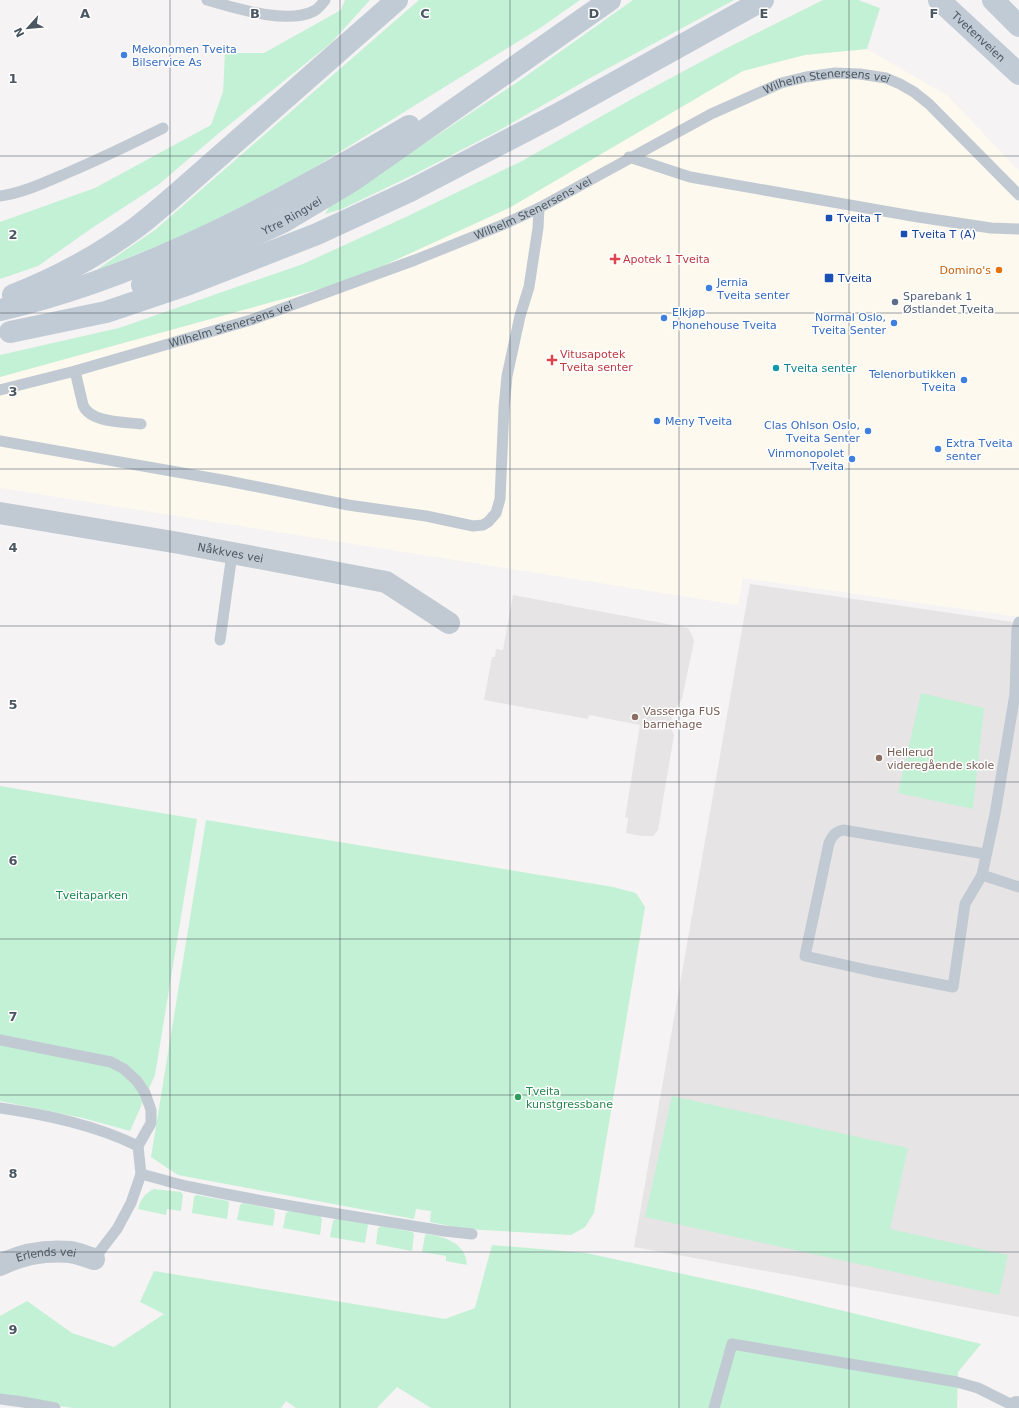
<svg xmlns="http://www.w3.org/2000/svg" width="1019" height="1408" font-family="'DejaVu Sans',sans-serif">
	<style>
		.commercial { fill: #fdf9ef }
		.education { fill: #e6e4e5 }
		.green { fill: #c3f1d5 }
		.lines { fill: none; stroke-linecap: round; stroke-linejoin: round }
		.lane { stroke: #c1cad2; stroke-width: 11 }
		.street { stroke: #c1cad2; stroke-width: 22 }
		.secondary { stroke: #c1cbd6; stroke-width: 22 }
		.grid { fill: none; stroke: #4a5661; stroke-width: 1; stroke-opacity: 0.55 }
		.shop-dot { fill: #3f7fe0; stroke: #fff; stroke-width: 1.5 }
		.transit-dot { fill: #1a4fb4; stroke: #fff; stroke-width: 1.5 }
		.health-dot { fill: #e0444e; stroke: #fff; stroke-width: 1.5 }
		.food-dot { fill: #e8710a; stroke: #fff; stroke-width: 1.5 }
		.service-dot { fill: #5c6f8a; stroke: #fff; stroke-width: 1.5 }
		.culture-dot { fill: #0f9aa8; stroke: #fff; stroke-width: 1.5 }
		.education-dot { fill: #8d6e63; stroke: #fff; stroke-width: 1.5 }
		.leisure-dot { fill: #2e9e5b; stroke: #fff; stroke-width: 1.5 }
		.labels { text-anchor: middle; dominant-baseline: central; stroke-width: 3; stroke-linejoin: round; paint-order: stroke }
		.street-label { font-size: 11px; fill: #4a5661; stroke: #fff }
		.shop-label { font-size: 11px; fill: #366cbe; stroke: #fff; text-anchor: start }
		.transit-label { font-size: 11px; fill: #164399; stroke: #fff; text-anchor: start }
		.health-label { font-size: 11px; fill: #be3a42; stroke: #fff; text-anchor: start }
		.food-label { font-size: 11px; fill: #c56008; stroke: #fff; text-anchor: end }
		.service-label { font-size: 11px; fill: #4e5e75; stroke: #fff; text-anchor: start }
		.culture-label { font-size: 11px; fill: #0d838f; stroke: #fff; text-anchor: start }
		.education-label { font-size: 11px; fill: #785e54; stroke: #fff; text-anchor: start }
		.park-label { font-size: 11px; fill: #17864f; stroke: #fff }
		.leisure-label { font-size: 11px; fill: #27864d; stroke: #fff; text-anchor: start }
		.grid-label { font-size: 13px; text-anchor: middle; font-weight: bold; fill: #4a5661; stroke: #fff; stroke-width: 3; stroke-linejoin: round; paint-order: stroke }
	</style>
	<rect width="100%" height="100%" fill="#f5f3f3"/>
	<path class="commercial" d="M 867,49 L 948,96 L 1019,171 L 1019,617 L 743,578 L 738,605 L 0,488 L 0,377 L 352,280 L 509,208 L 743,71 L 805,55 Z"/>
	<g class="education">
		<path d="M 750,584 L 1019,623 L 1019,1317 L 634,1247 Z"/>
		<path d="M 513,595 L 688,628 L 692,635 L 694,641 L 682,699 L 673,713 L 670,725 L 674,735 L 658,830 L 653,836 L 641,836 L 626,833 L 628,819 L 627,817 L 625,818 L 640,725 L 589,715 L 588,719 L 484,700 L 492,657 L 495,657 L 496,649 L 503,650 Z"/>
	</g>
	<g class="green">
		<path d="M 345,0 L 370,0 L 331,43 L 219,133 L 158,185 L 92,228 L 38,266 L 0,279 L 0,222 L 95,188 L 211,125 L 223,92 L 225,53 L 264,53 L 341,10 Z"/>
		<path d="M 419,0 L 580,0 L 540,28 L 296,179 L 187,234 L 95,271 L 155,230 Z"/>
		<path d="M 633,0 L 734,0 L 590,78 L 498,131 L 415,174 L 342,209 L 325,214 L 330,206 L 519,81 Z"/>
		<path d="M 823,0 L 858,0 L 880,8 L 867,49 L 805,55 L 743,71 L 509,208 L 352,280 L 0,377 L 0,355 L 119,328 L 303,264 L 408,216 L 522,161 L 641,94 L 723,50 Z"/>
		<path d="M 921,693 L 984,708 L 973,809 L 898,793 Z"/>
		<path d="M 0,786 L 197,819 L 155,1075 L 130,1131 L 83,1118 L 0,1101 Z"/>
		<path d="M 206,820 L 613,887 L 636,893 L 645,907 L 594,1213 L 585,1227 L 571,1235 L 465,1229 L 430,1222 L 431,1211 L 416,1209 L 414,1219 L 178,1175 L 151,1157 Z"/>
		<path d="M 672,1096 L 908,1148 L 890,1229 L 1008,1255 L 999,1295 L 645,1217 Z"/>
		<path d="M 154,1189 L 181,1192 L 183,1195 L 181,1211 L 167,1209 L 166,1215 L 138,1209 C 141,1199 145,1193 154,1189 Z"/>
		<path d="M 196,1195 L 228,1201 L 229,1203 L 227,1219 L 192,1213 L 194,1197 Z"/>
		<path d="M 243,1203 L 273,1209 L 275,1212 L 273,1226 L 237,1220 L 240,1205 Z"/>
		<path d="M 289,1211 L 320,1216 L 322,1219 L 320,1235 L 283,1228 L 286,1213 Z"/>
		<path d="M 336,1219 L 368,1224 L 365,1243 L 330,1237 L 333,1221 Z"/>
		<path d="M 381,1226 L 413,1232 L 414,1234 L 412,1251 L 376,1244 L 378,1228 Z"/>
		<path d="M 427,1234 C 445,1237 466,1243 467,1265 L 446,1261 L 446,1256 L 422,1252 L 425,1235 Z"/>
		<path d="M 492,1245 L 586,1253 L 757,1290 L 981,1344 L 958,1372 L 957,1408 L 431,1408 L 397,1387 L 377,1408 L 296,1408 L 286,1401 L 281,1408 L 73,1408 L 0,1397 L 0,1316 L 27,1301 L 72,1333 L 114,1347 L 164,1314 L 140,1302 L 154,1271 L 445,1319 L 475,1308 Z"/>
	</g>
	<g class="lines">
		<g class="lane">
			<path d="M 207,0 C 235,8 287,25 314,11 C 318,9 322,4 325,0"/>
			<path d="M 629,157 L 690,177 L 918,217 L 991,228 L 1019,229"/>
			<path d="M 0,196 C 23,193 46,182 67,173 C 100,159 131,144 163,128"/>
			<path d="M 75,371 L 83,405 C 90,423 125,422 141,424"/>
			<path id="s1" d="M 0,390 L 75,371 L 251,320 L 415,260 L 502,225 L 539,208 L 711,114 L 781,83 L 806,77 L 835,73 L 860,74 L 886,78 L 900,84 L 914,92 L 929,104 L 1019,195"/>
			<path d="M 0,441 L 228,481 L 348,505 L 426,516 L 473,526 L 483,525 L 488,522 L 496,513 L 500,499 L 504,408 L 507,376 L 520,316 L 529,287 L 538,228 L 539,208"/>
			<path d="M 1019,622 L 1017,629 L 1015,694 L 995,814 L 982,875 L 1019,887"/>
			<path d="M 220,640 L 232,554"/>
			<path d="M 982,875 L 965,904 L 953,987 L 872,971 L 805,956 L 829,843 C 832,836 835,832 843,830 L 985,854"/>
			<path d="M 0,1040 L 111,1062 L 124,1069 L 137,1081 L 145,1093 L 151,1110 L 151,1123 L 138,1146 L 141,1174 L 131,1203 L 117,1229 L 94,1259"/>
			<path d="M 0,1108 C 47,1115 95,1125 138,1146"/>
			<path d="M 141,1174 C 158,1178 174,1184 191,1187 C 275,1205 360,1217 444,1231 L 472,1234"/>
			<path d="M 0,1399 L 23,1402 L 55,1408"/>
			<path d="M 714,1408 L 732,1344 L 957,1382 L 978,1388 L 1018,1408"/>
		</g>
		<g class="street">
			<path id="s2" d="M 0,513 L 179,543 L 386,582 L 449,623"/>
			<path id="s3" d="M 0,1265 C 22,1254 45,1250 70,1252 C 78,1253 86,1257 94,1259"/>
			<path d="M 1017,1408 L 1017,1407"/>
		</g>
		<g class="secondary">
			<path id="s4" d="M 939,0 L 1019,74"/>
			<path d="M 993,0 L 1019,26"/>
			<path id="s5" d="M 142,285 L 175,272 L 283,222 L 352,181 L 610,0"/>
			<path d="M 13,295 C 57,278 99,255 137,227 C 149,218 160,208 172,198 L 397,0"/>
			<path d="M 0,310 C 147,276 280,202 409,126"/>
			<path d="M 10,332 L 106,312 L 189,284 L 317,234 L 410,191 L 556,115 L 763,0"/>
		</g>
	</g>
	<path class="grid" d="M 170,0 L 170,1408M 340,0 L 340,1408M 510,0 L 510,1408M 679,0 L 679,1408M 849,0 L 849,1408M 0,156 L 1019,156M 0,313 L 1019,313M 0,469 L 1019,469M 0,626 L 1019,626M 0,782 L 1019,782M 0,939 L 1019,939M 0,1095 L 1019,1095M 0,1252 L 1019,1252"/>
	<g class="shop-dot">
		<circle cx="124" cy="55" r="4"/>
		<circle cx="709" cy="288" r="4"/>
		<circle cx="664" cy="318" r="4"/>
		<circle cx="894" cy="323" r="4"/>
		<circle cx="964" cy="380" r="4"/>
		<circle cx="657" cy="421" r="4"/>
		<circle cx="868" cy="431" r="4"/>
		<circle cx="938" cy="449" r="4"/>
		<circle cx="852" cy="459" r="4"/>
	</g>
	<g class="transit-dot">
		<rect x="825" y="214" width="8" height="8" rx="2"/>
		<rect x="900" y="230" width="8" height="8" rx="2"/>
		<rect x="824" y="273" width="10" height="10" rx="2"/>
	</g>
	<g class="health-dot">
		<path d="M613 253h4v4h4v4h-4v4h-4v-4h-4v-4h4z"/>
		<path d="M550 354h4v4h4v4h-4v4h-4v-4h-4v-4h4z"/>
	</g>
	<circle class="food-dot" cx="999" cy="270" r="4"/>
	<circle class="service-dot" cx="895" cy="302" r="4"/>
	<circle class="culture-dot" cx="776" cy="368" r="4"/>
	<g class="education-dot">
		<circle cx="635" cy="717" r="4"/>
		<circle cx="879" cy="758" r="4"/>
	</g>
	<circle class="leisure-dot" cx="518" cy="1097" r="4"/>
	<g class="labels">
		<g class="street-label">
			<text stroke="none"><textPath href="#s4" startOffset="54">Tvetenveien</textPath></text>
			<text stroke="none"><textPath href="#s1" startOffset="888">Wilhelm Stenersens vei</textPath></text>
			<text stroke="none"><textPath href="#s1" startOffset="564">Wilhelm Stenersens vei</textPath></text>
			<text stroke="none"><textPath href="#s5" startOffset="165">Ytre Ringvei</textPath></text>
			<text stroke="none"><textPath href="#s1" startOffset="240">Wilhelm Stenersens vei</textPath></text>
			<text stroke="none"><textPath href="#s2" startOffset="234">Nåkkves vei</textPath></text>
			<text stroke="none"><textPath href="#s3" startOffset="48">Erlends vei</textPath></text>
		</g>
		<g class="shop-label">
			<text x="132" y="49">Mekonomen Tveita<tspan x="132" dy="13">Bilservice As</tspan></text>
			<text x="717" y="282">Jernia<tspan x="717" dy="13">Tveita senter</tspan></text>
			<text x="672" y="312">Elkjøp<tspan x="672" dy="13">Phonehouse Tveita</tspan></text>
			<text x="886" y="317" text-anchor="end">Normal Oslo,<tspan x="886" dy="13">Tveita Senter</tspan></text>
			<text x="956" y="374" text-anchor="end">Telenorbutikken<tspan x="956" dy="13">Tveita</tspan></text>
			<text x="665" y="421">Meny Tveita</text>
			<text x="860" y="425" text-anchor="end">Clas Ohlson Oslo,<tspan x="860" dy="13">Tveita Senter</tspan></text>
			<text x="946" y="443">Extra Tveita<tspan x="946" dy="13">senter</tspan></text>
			<text x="844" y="453" text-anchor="end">Vinmonopolet<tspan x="844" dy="13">Tveita</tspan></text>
		</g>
		<g class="transit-label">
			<text x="837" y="218">Tveita T</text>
			<text x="912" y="234">Tveita T (A)</text>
			<text x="838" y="278">Tveita</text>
		</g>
		<g class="health-label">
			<text x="623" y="259">Apotek 1 Tveita</text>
			<text x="560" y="354">Vitusapotek<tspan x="560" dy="13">Tveita senter</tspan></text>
		</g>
		<g class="food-label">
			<text x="991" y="270">Domino's</text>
		</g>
		<g class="service-label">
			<text x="903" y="296">Sparebank 1<tspan x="903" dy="13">Østlandet Tveita</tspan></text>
		</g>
		<g class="culture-label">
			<text x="784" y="368">Tveita senter</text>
		</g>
		<g class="education-label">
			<text x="643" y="711">Vassenga FUS<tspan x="643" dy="13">barnehage</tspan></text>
			<text x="887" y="752">Hellerud<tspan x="887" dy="13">videregående skole</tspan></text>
		</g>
		<g class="park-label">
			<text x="92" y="895">Tveitaparken</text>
		</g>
		<g class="leisure-label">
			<text x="526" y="1091">Tveita<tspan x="526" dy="13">kunstgressbane</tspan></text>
		</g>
	</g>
	<g class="grid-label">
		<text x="85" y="18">A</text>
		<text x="255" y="18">B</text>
		<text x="425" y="18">C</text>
		<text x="594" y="18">D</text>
		<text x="764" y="18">E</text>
		<text x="934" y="18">F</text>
		<text x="13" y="83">1</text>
		<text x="13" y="239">2</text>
		<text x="13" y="396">3</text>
		<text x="13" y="552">4</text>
		<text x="13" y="709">5</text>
		<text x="13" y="865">6</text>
		<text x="13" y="1021">7</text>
		<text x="13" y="1178">8</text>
		<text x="13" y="1334">9</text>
	</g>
	<g transform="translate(28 28) rotate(243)" stroke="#ffffff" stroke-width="3" paint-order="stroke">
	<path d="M0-3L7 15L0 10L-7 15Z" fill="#4a5661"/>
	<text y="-6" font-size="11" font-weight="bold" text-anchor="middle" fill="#4a5661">N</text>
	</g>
</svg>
